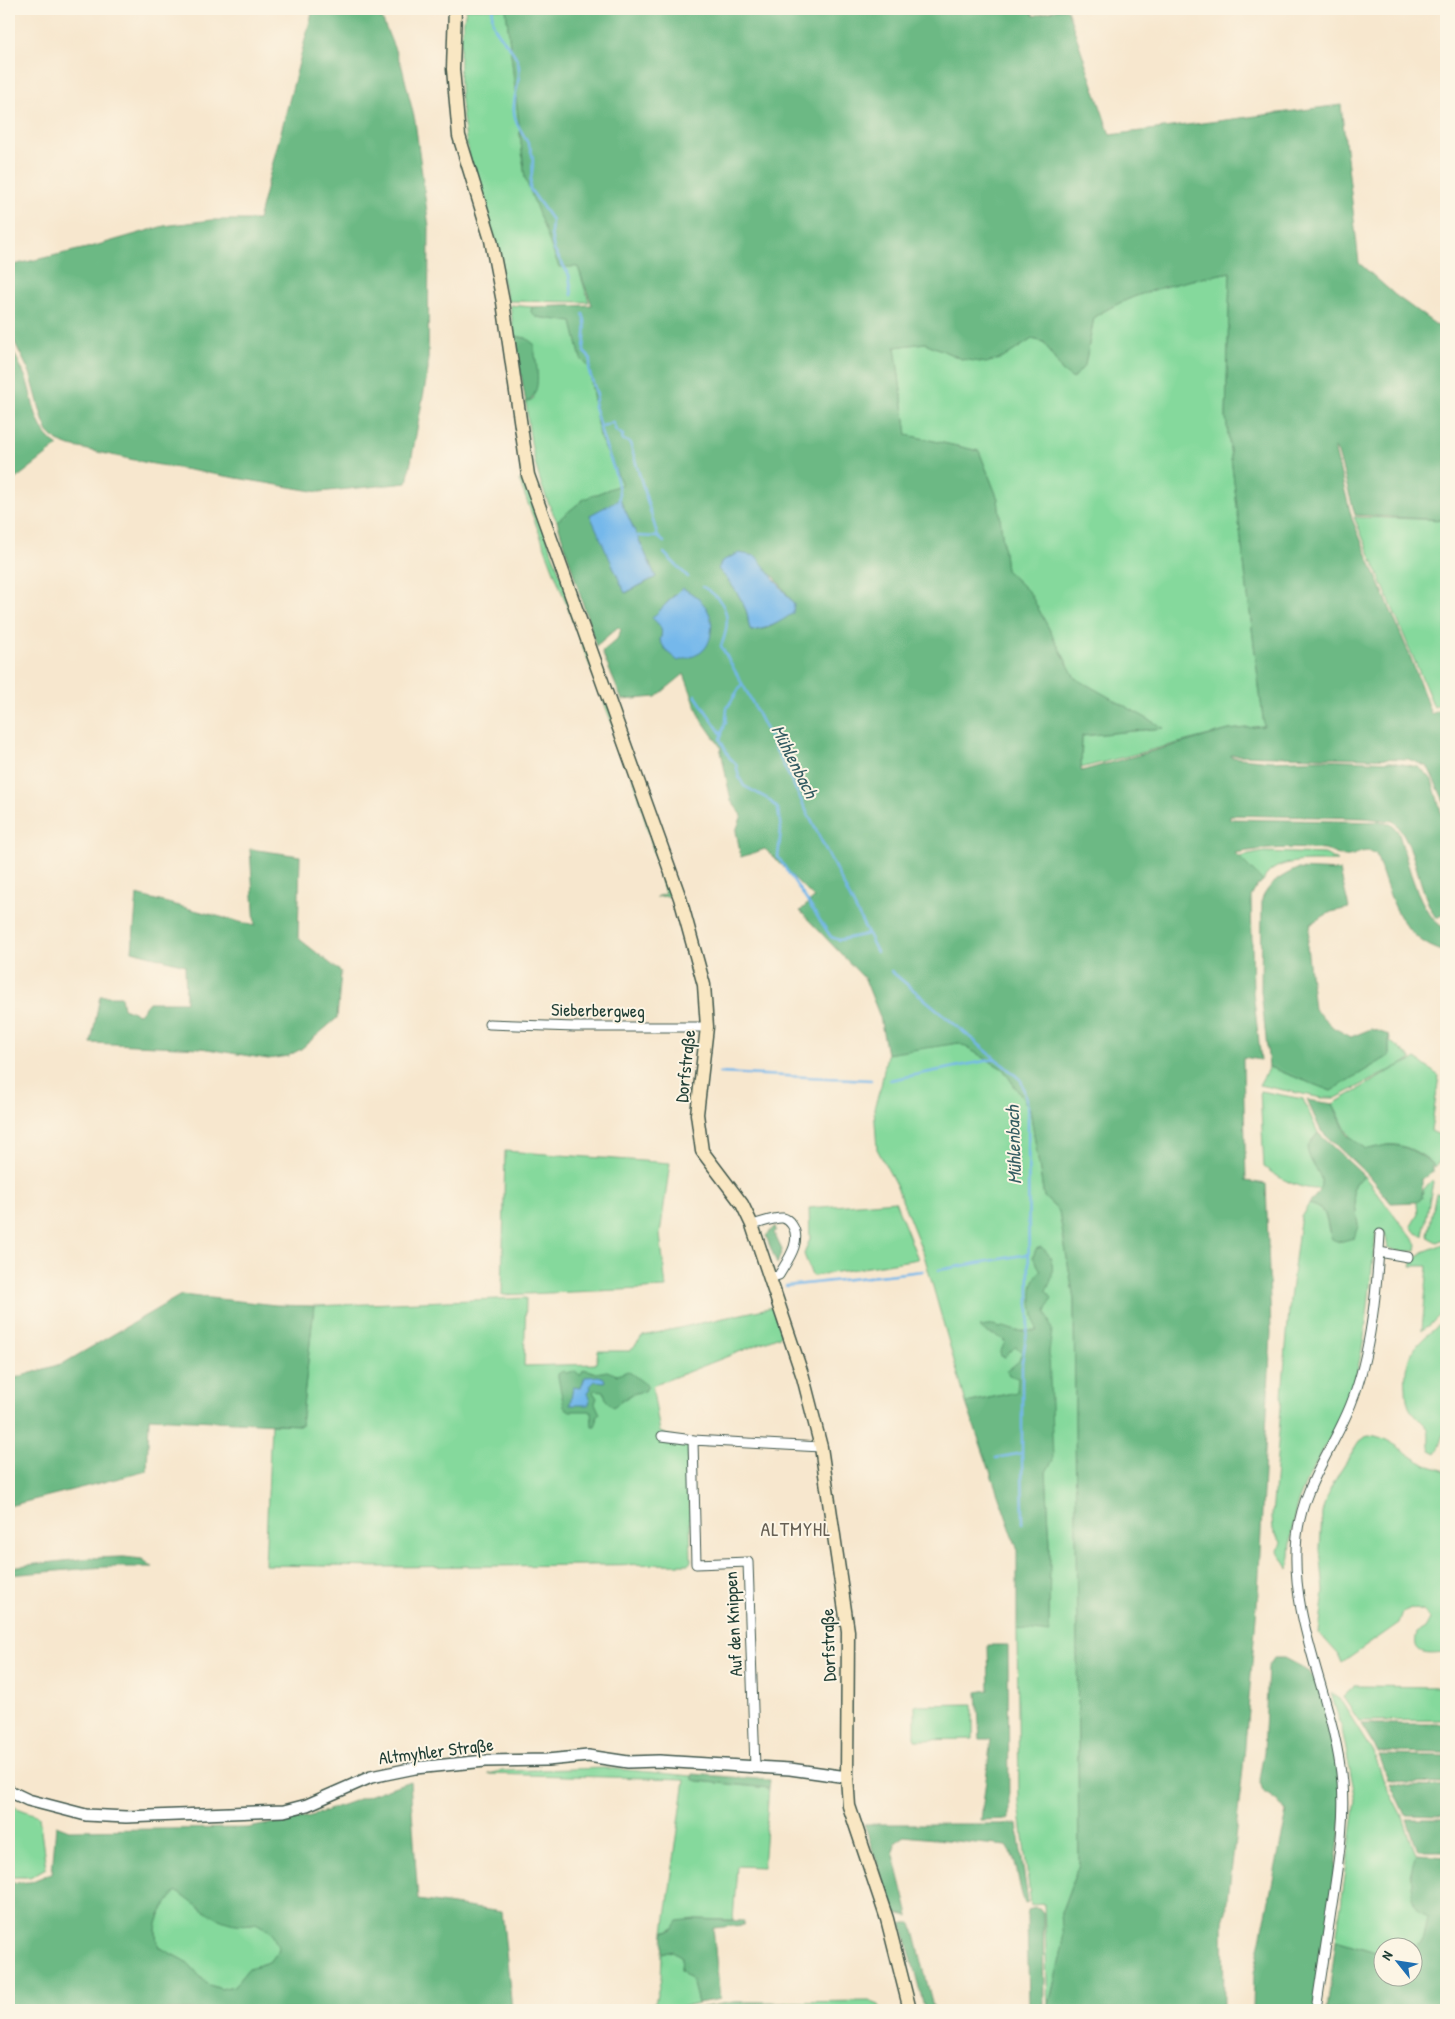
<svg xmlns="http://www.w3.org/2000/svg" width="1455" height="2019" font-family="'Patrick Hand',sans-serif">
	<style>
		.green { fill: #85d99c; stroke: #528b68 }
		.forest { fill: #6cb984; stroke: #467b5c; fill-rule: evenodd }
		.water { fill: #75b8eb; stroke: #4a7a90 }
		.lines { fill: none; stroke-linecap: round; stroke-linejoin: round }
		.stream { stroke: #75b8eb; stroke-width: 2.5 }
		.minor-casing { stroke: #3f564b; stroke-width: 11 }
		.tertiary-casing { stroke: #3f564b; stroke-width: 14 }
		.secondary-casing { stroke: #3f564b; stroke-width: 15 }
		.minor { stroke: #fff; stroke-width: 9 }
		.tertiary { stroke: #fff; stroke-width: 11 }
		.secondary { stroke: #f9e7c3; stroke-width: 12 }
		.labels { text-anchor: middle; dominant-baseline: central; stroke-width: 4; stroke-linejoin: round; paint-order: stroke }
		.street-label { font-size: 18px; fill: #1f3d34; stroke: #fcf5e5 }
		.water-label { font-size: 19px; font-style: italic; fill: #345c62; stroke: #fcf5e5 }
		.quarter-label { font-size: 20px; letter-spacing: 1px; fill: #666054; stroke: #fcf5e5 }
	</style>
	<rect width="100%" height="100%" fill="#fcf5e5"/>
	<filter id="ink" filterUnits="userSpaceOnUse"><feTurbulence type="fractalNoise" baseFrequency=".02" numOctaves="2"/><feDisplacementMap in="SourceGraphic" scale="10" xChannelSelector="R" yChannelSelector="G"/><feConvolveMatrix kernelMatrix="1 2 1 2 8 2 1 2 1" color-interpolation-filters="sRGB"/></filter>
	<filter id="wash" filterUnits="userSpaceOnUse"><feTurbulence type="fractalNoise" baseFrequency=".0096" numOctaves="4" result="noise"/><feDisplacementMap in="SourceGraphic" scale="20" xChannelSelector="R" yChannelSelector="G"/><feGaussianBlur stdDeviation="1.12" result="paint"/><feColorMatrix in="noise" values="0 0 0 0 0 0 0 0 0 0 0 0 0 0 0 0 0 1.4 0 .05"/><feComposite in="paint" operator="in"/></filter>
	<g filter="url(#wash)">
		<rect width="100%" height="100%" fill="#f7e7ce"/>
		<g class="green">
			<path d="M 466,9 L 506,9 L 525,178 L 578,267 L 589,302 L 508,301 C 483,206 444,108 466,9 Z"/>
			<path d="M 1230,272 L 1226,417 L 1264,726 L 1229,730 L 1081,768 L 1082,736 L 1163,728 L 1075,678 L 1030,593 L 1006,570 L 998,499 L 979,451 L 907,435 L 895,347 L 925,343 L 962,359 L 1003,358 L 1032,339 L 1044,342 L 1062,371 L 1085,365 L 1094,317 C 1139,289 1179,283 1230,272 Z"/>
			<path d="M 510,305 L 532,307 L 531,312 L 536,317 L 572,321 L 581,359 L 589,367 L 599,436 L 622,484 L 584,499 L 557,521 C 537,483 530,446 526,403 L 534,398 L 526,338 L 514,336 Z"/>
			<path d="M 519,480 L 524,481 L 528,486 L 588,651 L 643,791 L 654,840 L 672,892 L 669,896 L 656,897 L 665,894 L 636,786 Z"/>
			<path d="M 1354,517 L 1446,520 L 1446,701 L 1434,707 Z"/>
			<path d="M 1264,852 L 1325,854 L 1338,861 C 1315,862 1274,856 1263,881 L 1239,857 Z"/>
			<path d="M 1389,1035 L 1391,1042 L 1412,1059 L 1336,1098 L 1322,1098 L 1259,1085 L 1269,1067 L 1331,1091 L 1389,1056 Z"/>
			<path d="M 959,1043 L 1003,1069 L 1030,1109 L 1044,1197 L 1059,1211 L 1074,1299 L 1079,1864 L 1061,1913 L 1064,1944 L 1048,2007 L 1044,1904 L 1031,1905 L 1019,1803 L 1017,1629 L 1049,1632 L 1050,1543 L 1046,1472 L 1017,1392 L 966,1403 L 924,1255 L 896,1185 L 877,1149 L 874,1108 L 881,1086 L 887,1054 L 908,1048 Z"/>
			<path d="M 1416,1059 L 1439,1076 L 1431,1131 L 1446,1138 L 1446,1156 L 1443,1157 L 1435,1167 C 1427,1155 1401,1142 1386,1145 C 1375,1148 1368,1153 1357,1144 C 1344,1133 1342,1118 1333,1104 L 1397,1067 Z"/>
			<path d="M 1260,1091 L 1303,1099 L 1318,1133 L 1311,1141 L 1321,1177 L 1321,1189 C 1300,1190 1280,1179 1264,1167 Z"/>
			<path d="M 505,1151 L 670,1163 L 660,1234 L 666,1288 L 502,1295 Z"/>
			<path d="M 1364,1176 L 1417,1244 L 1416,1250 C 1406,1253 1398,1252 1388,1248 L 1385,1232 L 1376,1232 C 1369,1285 1368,1339 1352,1390 C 1340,1428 1313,1461 1299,1499 C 1291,1521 1291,1546 1289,1570 L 1278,1551 L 1281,1542 L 1273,1530 L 1272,1516 L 1290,1299 L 1299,1228 L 1301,1217 L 1309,1204 C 1326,1208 1326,1216 1329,1232 L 1358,1226 L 1353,1188 L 1355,1183 Z"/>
			<path d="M 1432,1180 L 1433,1182 L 1423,1236 L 1415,1232 L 1411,1226 L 1418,1214 L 1417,1202 L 1422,1198 L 1423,1190 Z"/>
			<path d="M 1436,1193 L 1446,1196 L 1446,1238 L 1437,1242 L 1429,1238 L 1428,1235 Z"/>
			<path d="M 895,1201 L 918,1259 L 812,1276 L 804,1254 L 810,1239 L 809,1208 Z"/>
			<path d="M 1446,1243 L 1446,1309 L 1430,1325 L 1422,1330 L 1428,1266 L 1411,1266 L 1413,1259 L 1423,1252 Z"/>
			<path d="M 526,1298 L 524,1366 L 596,1364 L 598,1351 L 630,1351 L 643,1336 L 773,1307 L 782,1335 L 652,1386 L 660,1432 L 688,1442 L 691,1561 L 689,1564 L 386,1567 L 265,1565 L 271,1424 L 301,1425 L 314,1306 Z"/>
			<path d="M 1446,1319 C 1446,1349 1453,1433 1436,1453 L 1430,1450 C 1427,1443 1431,1435 1427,1428 C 1422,1420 1413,1416 1409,1407 C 1407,1402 1406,1394 1406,1388 C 1402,1351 1421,1341 1446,1319 Z"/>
			<path d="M 1368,1435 C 1389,1436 1405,1454 1423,1463 C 1430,1467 1439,1468 1446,1471 L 1446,1652 C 1430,1653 1410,1657 1417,1633 L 1425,1628 L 1430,1619 L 1422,1611 L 1411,1608 L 1403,1612 L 1399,1623 L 1342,1663 L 1338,1654 L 1319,1633 L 1324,1591 L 1320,1549 L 1322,1513 L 1326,1498 L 1335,1480 L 1359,1442 Z"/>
			<path d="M 1355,1686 L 1446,1687 L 1446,1720 L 1359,1721 L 1343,1697 Z"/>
			<path d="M 1331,1693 L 1339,1698 L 1373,1752 L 1385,1783 L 1404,1820 L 1416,1855 L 1410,1875 L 1428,1917 L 1422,1942 L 1413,1950 L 1412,1946 L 1382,1946 L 1382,1954 L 1336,1940 L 1356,1800 L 1342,1729 Z"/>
			<path d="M 973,1704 L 973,1739 L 915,1740 L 915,1705 Z"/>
			<path d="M 606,1768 L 692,1776 L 692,1779 L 698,1781 L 769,1788 L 763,1867 L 737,1866 L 733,1920 L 695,1919 L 664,1932 L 685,1779 L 488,1774 L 502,1771 Z"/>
			<path d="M 9,1805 L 39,1816 L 46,1868 L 30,1877 L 9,1877 Z"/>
			<path d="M 176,1890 C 195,1906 231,1929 256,1923 L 272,1932 L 279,1949 L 269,1962 L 249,1968 L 234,1986 L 221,1989 L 207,1984 L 188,1963 L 159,1947 C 150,1924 163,1909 176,1890 Z"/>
			<path d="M 673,1951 L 682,1957 L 681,1970 L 692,1980 L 698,2003 L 669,2010 L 653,2010 L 661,1979 L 662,1954 Z"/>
			<path d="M 869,2001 L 879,2005 L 881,2010 L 788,2010 L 784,2002 Z"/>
		</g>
		<g class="forest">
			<path d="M 313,9 L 378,9 L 402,67 L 415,121 L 429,227 L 428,370 L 407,483 L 319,492 L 148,463 L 70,446 L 57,441 L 48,432 L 43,420 L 30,373 L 9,331 L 9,266 L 91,247 L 164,226 L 211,220 L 258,220 Z"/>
			<path d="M 506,9 L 1030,9 L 1034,16 L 1059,9 L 1067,9 L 1110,135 L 1341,105 L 1359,263 L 1395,295 L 1446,332 L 1446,520 L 1355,515 L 1338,453 L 1334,447 L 1352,519 L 1410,656 L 1431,714 L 1446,707 L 1446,805 L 1428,767 L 1408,759 L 1231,755 L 1231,757 L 1271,761 L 1321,759 L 1391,762 L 1418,767 L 1426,773 L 1432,780 L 1446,829 L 1446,913 L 1436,918 C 1417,890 1417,843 1393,821 L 1364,818 L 1230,815 L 1230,819 L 1385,822 L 1392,825 L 1398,831 C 1407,859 1418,915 1446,929 L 1446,952 C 1399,940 1390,895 1376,854 C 1364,846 1355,858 1343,856 C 1336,855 1331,851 1324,850 C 1295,847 1264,848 1235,853 L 1263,881 L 1257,886 L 1251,897 L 1253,992 L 1261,1060 L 1243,1057 L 1243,1063 L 1246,1181 L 1266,1184 L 1271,1332 L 1258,1593 L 1243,1769 L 1227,1908 L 1223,1921 L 1224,2010 L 1048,2010 L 1063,1944 L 1061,1913 L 1079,1864 L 1074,1299 L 1059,1211 L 1044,1197 L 1030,1109 L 1003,1069 L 959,1043 L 887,1054 L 880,1017 L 865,979 L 800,911 L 814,898 L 765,849 L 741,857 L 736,831 L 742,815 L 731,801 L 720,746 L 701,719 L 684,674 L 656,697 L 622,700 L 602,652 L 617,639 L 621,630 L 618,627 L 596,646 L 557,521 L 584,499 L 622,484 L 599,436 L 589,367 L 581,359 L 572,322 L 536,317 L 531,312 L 532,307 L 592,305 L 578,267 L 559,267 L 525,178 ZM 1230,272 L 1226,417 L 1264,726 L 1229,730 L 1081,771 L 1082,736 L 1164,728 L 1075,678 L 1030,593 L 1006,570 L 998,499 L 979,451 L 907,435 L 895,347 L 925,343 L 962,359 L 986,363 L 1003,358 L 1032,339 L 1044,342 L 1062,371 L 1073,379 L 1085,365 L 1094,317 C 1139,289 1179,283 1230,272 ZM 620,499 L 656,577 L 626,593 ZM 718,569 L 774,576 L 794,604 C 780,623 775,628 751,631 C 747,623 749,615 745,608 C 739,593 729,581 718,569 ZM 674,595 L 666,651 L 660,640 C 664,629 660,625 653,618 Z"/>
			<path d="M 514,336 L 526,338 L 534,344 C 535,364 545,391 526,403 Z"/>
			<path d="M 9,342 C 14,354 21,366 26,378 C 34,402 35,431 58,446 L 9,484 Z"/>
			<path d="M 250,849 L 300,856 L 298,938 L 341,972 L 337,1018 L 301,1049 L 288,1056 L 268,1059 L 201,1048 L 91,1043 L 100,996 L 121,996 L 123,1008 L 139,1014 L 149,1002 L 186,1002 L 185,965 L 132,951 L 137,895 L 255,926 Z"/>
			<path d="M 1297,869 L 1340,871 L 1349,908 L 1331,912 L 1311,923 L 1307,946 L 1314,1009 L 1334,1028 L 1351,1037 L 1371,1029 L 1389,1035 L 1389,1056 L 1331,1091 L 1269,1067 L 1261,991 L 1262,899 C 1269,883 1282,876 1297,869 Z"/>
			<path d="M 1307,1100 L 1333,1104 L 1347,1135 L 1366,1149 C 1374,1149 1382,1145 1389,1145 C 1406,1145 1420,1154 1433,1164 L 1433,1172 L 1422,1179 L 1422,1198 L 1417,1202 L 1391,1203 L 1369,1176 L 1321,1131 Z"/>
			<path d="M 1318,1133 L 1364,1176 L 1355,1183 L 1353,1188 L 1358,1226 L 1354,1238 L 1339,1242 L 1332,1239 C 1324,1221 1332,1210 1309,1204 C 1335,1175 1312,1176 1307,1148 Z"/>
			<path d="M 775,1226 L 776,1230 L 774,1233 L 782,1250 L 777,1264 L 766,1236 Z"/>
			<path d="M 1041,1247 C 1057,1258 1054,1277 1046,1291 L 1052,1298 L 1046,1312 L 1052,1330 L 1049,1352 L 1053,1460 L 1046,1472 L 1050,1543 L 1049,1633 L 1017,1629 L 1017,1548 L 966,1403 L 1017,1392 L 1018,1378 L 1009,1375 L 1007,1371 L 1019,1361 L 1022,1351 L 1015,1347 L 1005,1357 L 1001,1356 L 1000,1353 L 1005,1342 C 999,1333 985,1336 980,1327 L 995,1325 L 998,1328 L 1004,1327 L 1016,1331 L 1037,1331 C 1034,1314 1025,1283 1041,1271 L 1033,1257 L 1036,1249 Z"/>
			<path d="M 181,1295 L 276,1305 L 314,1306 L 301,1425 L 149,1418 L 147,1471 L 9,1506 L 9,1418 L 15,1378 L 64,1363 Z"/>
			<path d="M 584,1369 L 596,1373 L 607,1371 L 617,1375 L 628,1371 L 648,1386 L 645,1391 L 632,1394 L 613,1407 L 606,1400 L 604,1391 L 595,1390 L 593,1392 L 597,1398 L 595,1403 L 600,1414 L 596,1417 L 597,1421 L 595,1426 L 592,1426 L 591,1411 L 570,1411 L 564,1407 L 558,1377 L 558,1374 L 563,1371 L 566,1373 L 575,1371 L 580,1375 Z"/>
			<path d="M 124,1557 L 142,1559 L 153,1567 L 104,1567 L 9,1575 L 9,1567 L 91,1558 Z"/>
			<path d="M 988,1645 L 1008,1645 L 1009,1819 L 981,1820 L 991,1739 L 980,1739 L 977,1692 L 989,1690 Z"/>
			<path d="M 1274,1658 L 1285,1658 L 1302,1667 L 1324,1688 L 1346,1781 L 1318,2010 L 1253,2010 L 1254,1973 L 1287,1812 L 1277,1801 L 1263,1791 L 1259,1779 L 1264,1752 L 1268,1667 Z"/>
			<path d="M 1361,1724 L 1446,1724 L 1446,1753 L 1378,1752 Z"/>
			<path d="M 1379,1755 L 1446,1756 L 1446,1784 L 1407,1783 L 1388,1779 Z"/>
			<path d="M 693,1774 L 770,1780 L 769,1788 L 697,1781 L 692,1779 Z"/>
			<path d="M 410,1781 L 418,1900 L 502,1912 L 512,2010 L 9,2010 L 9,1883 L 30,1882 L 52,1873 L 56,1825 L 69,1830 L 248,1828 L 311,1816 ZM 176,1891 C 200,1907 224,1931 256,1923 L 271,1932 L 279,1949 L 269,1962 L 249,1968 L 234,1986 L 221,1989 L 207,1984 L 188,1963 L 159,1947 C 150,1924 163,1909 176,1891 Z"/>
			<path d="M 1390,1783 L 1408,1786 L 1446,1787 L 1446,1816 L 1405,1815 Z"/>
			<path d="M 1407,1819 L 1446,1819 L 1446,1851 L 1418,1851 Z"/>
			<path d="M 864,1824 L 1017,1824 L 1028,1902 L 1025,1903 C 1017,1885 1019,1862 1007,1846 L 904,1836 L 896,1841 L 893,1851 L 909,1916 L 894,1913 Z"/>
			<path d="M 1416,1855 L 1446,1857 L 1446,2010 L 1327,2010 L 1336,1940 L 1382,1954 L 1382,1976 L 1412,1976 L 1413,1950 L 1422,1942 L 1427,1917 L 1417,1910 C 1410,1891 1408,1873 1416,1855 Z"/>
			<path d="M 1035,1908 L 1039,1909 L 1043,1912 L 1044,2010 L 1030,2010 L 1029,2003 L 1027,1918 L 1028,1910 Z"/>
			<path d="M 695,1919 L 744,1921 L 743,1925 L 713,1928 L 720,1999 L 698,2003 L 692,1980 L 681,1970 L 682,1957 L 673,1951 L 662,1954 L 664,1932 L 673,1929 L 678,1921 Z"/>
			<path d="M 905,1923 L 912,1923 L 934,2010 L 925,2010 L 902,1924 Z"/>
			<path d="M 735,2002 L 784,2002 L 788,2010 L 684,2010 Z"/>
		</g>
		<g class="water">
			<path d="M 620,499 L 656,577 L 625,593 L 590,515 Z"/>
			<path d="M 739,553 L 756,556 L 794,604 L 793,613 C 779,623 768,629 751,631 C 747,623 749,615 745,608 C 739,593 729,581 718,569 L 722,561 Z"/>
			<path d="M 682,588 C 701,597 715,612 711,633 C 710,641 707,648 700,653 C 693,657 685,659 678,661 L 666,651 L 660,640 C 664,629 660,625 652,618 Z"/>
			<path d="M 599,1376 L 604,1378 L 605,1382 L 595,1381 L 590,1386 L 591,1389 L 587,1392 L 590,1402 L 588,1405 L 570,1405 L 573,1387 L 581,1388 L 585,1377 Z"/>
		</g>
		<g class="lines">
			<g class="stream">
				<path d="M 493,9 C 488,32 509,41 517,59 C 524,77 512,94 514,112 C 515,128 529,138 532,154 C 535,164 530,178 530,189 L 552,220 L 551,234 L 554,250 L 569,275 L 572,295"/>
				<path d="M 583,314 C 588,326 584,338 584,352 L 591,359 L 589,371 L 597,395 L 594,406 L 600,427 L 613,422 L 616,431 L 623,435 L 622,439 L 630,443 L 658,537 L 664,542"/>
				<path d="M 600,427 C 605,452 621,476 619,502"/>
				<path d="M 635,536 L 657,537"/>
				<path d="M 664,553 L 688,577"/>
				<path d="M 703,587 C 728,601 732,620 721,646 L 748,694 L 877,952"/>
				<path d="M 742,684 L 727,708 L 726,721 L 720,739 L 729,757 L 736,764 L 739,777 L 744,786 L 768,799 L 778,809 L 781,829 L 778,857 L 831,937 L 839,940 L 868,934"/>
				<path d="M 695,695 L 722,735"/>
				<path d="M 891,971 L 1021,1080 L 1028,1107 L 1029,1320 L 1022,1362 L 1022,1453 L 996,1458"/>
				<path d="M 719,1073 L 871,1080"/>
				<path d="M 890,1080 L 995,1059"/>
				<path d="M 939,1270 L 1028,1254"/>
				<path d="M 786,1286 L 923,1271"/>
				<path d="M 1022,1453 L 1023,1523"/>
			</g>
		</g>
	</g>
	<g filter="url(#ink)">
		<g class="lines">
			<g class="minor-casing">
				<g id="minor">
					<path d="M 489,1024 L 575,1027 L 707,1027"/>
					<path d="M 752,1225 C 762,1223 774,1217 783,1218 C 788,1219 790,1222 792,1225 C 803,1241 787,1261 779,1275 L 770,1278"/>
					<path d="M 1379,1252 L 1408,1257"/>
					<path d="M 662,1436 L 693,1440"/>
					<path d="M 755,1768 L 748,1562 L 696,1564 L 693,1440 L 821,1447"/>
					<path d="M 1316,2010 C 1322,1971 1328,1931 1334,1891 C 1339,1856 1345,1819 1342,1783 C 1335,1699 1288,1622 1297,1536 C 1303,1484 1333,1450 1351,1404 C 1371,1354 1377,1288 1380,1234"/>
				</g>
			</g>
			<g class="tertiary-casing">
				<path id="tertiary" d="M 9,1791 L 28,1800 L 86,1815 L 126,1817 L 284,1811 L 307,1805 L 371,1777 L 415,1768 L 485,1761 L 547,1760 L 588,1756 L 628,1762 L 659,1761 L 790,1769 L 847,1777"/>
			</g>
			<g class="secondary-casing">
				<path id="secondary" d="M 455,9 L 453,69 L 459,136 L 491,240 L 503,302 L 528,475 L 680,898 L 704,985 L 707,1027 L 697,1114 L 702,1151 L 742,1204 L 752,1225 L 803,1377 L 821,1447 L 848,1631 L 847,1777 L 849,1806 L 887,1919 L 910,2010"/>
			</g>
			<use href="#minor" class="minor"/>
			<use href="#tertiary" class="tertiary"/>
			<use href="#secondary" class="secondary"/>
		</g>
	</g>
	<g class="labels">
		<g class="street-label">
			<text transform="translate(598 1010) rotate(1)">Sieberbergweg</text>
			<text transform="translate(685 1066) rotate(-84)">Dorfstraße</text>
			<text transform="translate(733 1624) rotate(-93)">Auf den Knippen</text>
			<text transform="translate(828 1645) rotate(-92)">Dorfstraße</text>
			<text transform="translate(436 1751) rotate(-7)">Altmyhler Straße</text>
		</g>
		<g class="water-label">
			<text transform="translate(795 761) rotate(63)">Mühlenbach</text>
			<text transform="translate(1013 1145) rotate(-92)">Mühlenbach</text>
		</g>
		<g class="quarter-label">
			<text x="796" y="1528">ALTMYHL</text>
		</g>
	</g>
	<rect width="1455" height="2019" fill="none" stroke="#fcf5e5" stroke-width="30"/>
	<g transform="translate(1398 1962) rotate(300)"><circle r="24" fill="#fcf5e5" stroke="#a4ab9e"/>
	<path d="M0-4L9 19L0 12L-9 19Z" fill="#1f6fb2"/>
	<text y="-8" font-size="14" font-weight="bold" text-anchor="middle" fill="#1f3d34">N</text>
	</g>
</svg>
